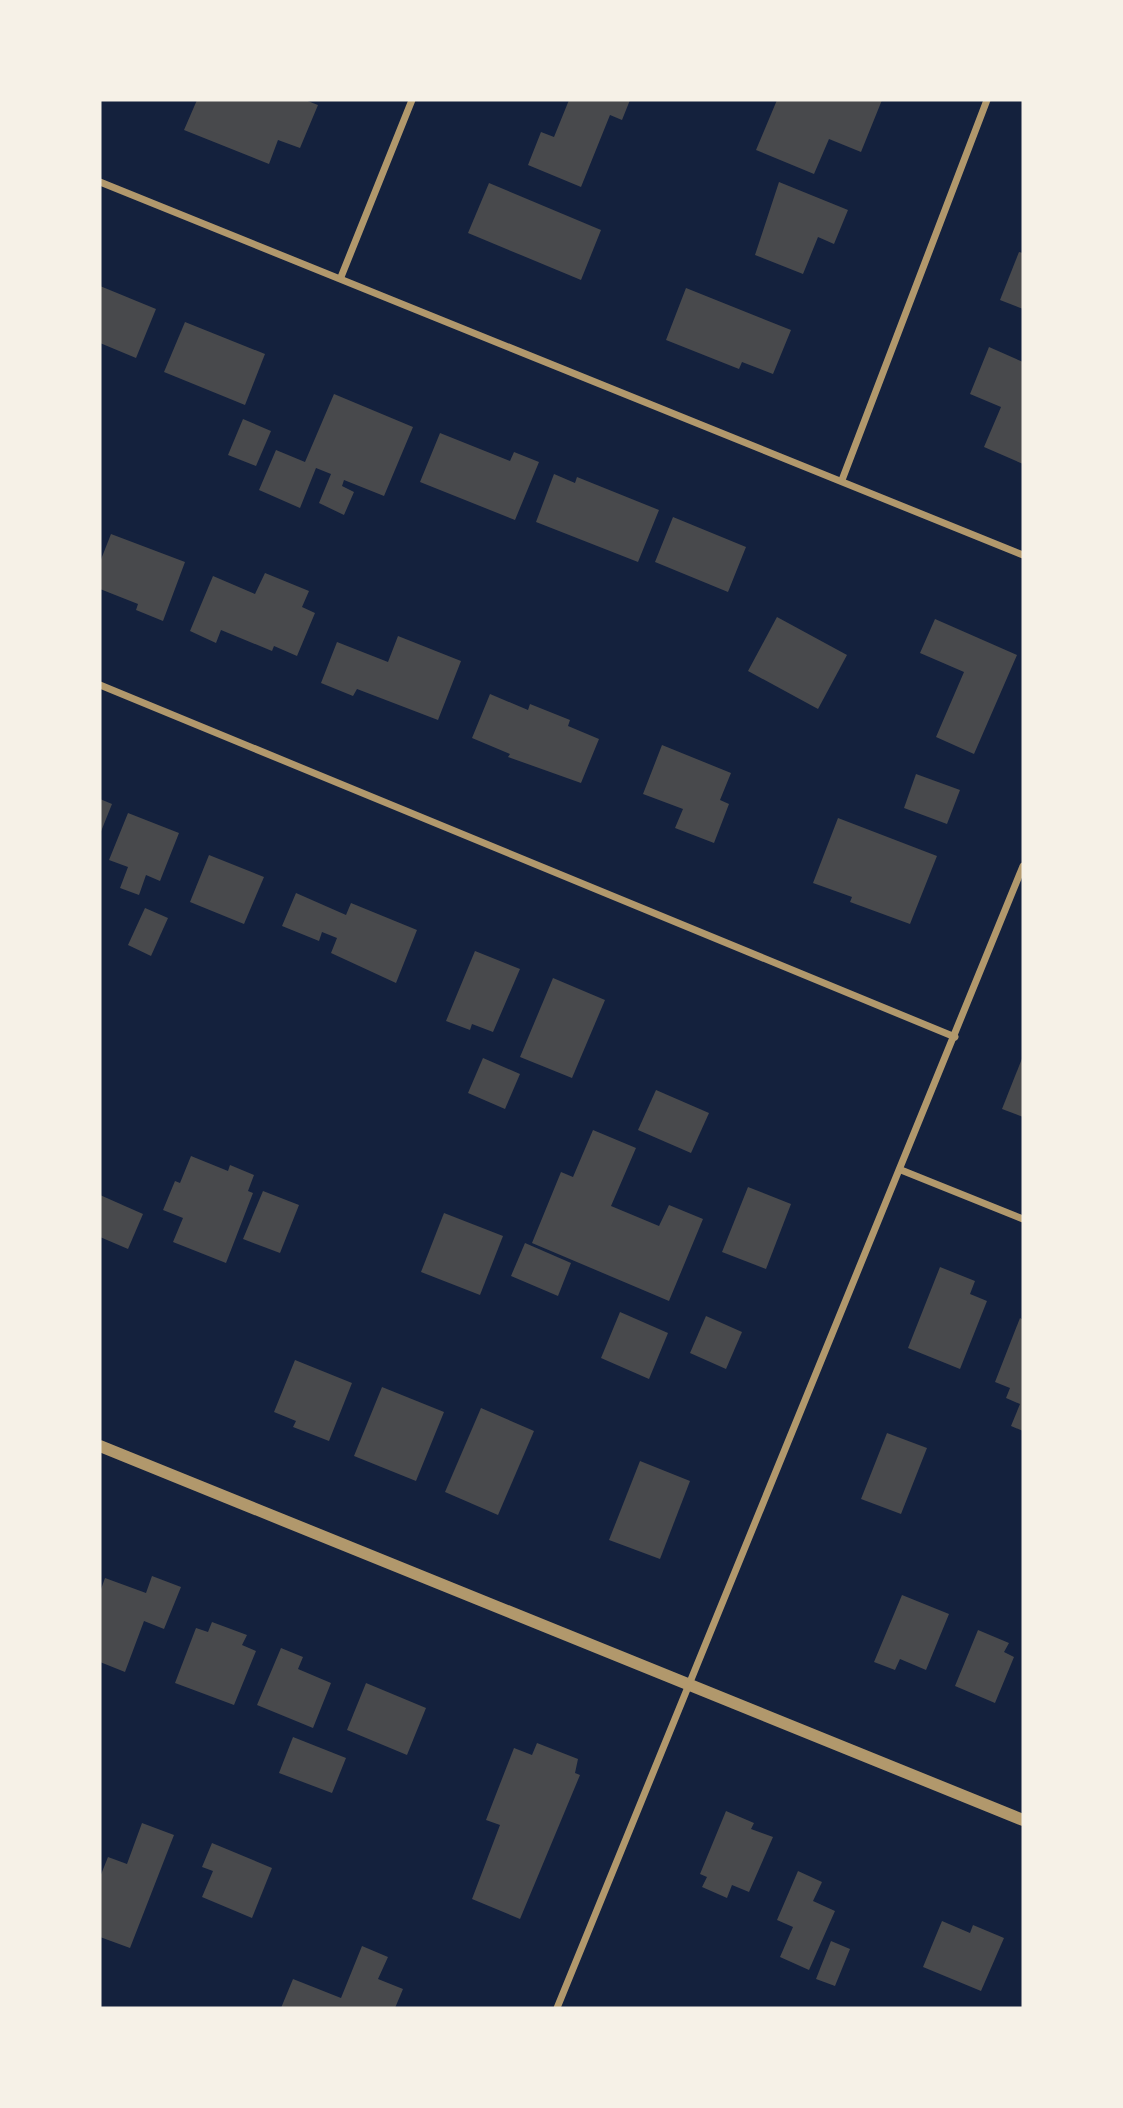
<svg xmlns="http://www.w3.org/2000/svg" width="1123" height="2108" font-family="'Alegreya Sans',sans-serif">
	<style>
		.building { fill: #48494c }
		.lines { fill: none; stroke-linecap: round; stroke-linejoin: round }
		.minor { stroke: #b1986c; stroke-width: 7 }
		.tertiary { stroke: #b1986c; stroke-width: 12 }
	</style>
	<rect width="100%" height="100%" fill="#14213d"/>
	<g class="building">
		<path d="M 197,100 L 305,100 L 318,105 L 300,148 L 278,140 L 269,164 L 184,130 Z"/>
		<path d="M 569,100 L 630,100 L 622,120 L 610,115 L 581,187 L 528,165 L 541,132 L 554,137 Z"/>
		<path d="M 777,100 L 882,100 L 861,152 L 829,139 L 814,174 L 756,150 Z"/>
		<path d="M 779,182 L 848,210 L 834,244 L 818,237 L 803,274 L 755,255 Z"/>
		<path d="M 489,183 L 601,230 L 581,280 L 468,233 Z"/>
		<path d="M 1019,252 L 1023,253 L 1023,309 L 1000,300 Z"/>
		<path d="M 100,286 L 156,309 L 136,358 L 100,343 Z"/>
		<path d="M 686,288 L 791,330 L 773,374 L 742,362 L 739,369 L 666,340 Z"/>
		<path d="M 185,322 L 265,354 L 245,405 L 164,372 Z"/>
		<path d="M 989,347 L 1023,362 L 1023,464 L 984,447 L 1001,407 L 970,394 Z"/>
		<path d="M 334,394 L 413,427 L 384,496 L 344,480 L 342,486 L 354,492 L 344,515 L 319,503 L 331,474 L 316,468 L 300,508 L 259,490 L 276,450 L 305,462 Z"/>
		<path d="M 243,419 L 271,431 L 256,466 L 228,455 Z"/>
		<path d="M 440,433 L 510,461 L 514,452 L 539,462 L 515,520 L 420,482 Z"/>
		<path d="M 554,474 L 575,483 L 577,477 L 659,510 L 638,562 L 536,522 Z"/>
		<path d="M 673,517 L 746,547 L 728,592 L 655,562 Z"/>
		<path d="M 111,534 L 185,562 L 163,621 L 136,610 L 138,604 L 100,589 L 100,562 Z"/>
		<path d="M 265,573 L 309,591 L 302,607 L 315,613 L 297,656 L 274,646 L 272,651 L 221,630 L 216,643 L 190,631 L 213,576 L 255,594 Z"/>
		<path d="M 777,617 L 847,655 L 818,709 L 748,671 Z"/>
		<path d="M 935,619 L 1017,655 L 974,754 L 936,737 L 964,672 L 920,653 Z"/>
		<path d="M 398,636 L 461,661 L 438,720 L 357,689 L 353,696 L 321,683 L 337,642 L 388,662 Z"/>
		<path d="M 490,694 L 528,710 L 530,704 L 570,720 L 568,726 L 599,739 L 581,783 L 508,757 L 510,754 L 472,738 Z"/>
		<path d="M 662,745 L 731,773 L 720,800 L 729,804 L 714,843 L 675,828 L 683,809 L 643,794 Z"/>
		<path d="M 916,774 L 960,790 L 947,824 L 904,808 Z"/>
		<path d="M 100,799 L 112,804 L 100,834 Z"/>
		<path d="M 128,813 L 179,833 L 160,881 L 146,875 L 139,895 L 120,888 L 128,867 L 109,860 Z"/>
		<path d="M 838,818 L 937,856 L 910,924 L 850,902 L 852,897 L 813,883 Z"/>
		<path d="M 209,855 L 264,877 L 244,924 L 190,902 Z"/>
		<path d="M 296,893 L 346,915 L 351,903 L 417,930 L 396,983 L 331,953 L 337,938 L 322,932 L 319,941 L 282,926 Z"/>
		<path d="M 145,908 L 168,918 L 151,956 L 128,945 Z"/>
		<path d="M 475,951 L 520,969 L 493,1032 L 472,1024 L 470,1030 L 446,1021 Z"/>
		<path d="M 553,978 L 605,1000 L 572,1078 L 520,1057 Z"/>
		<path d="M 1023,1056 L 1023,1117 L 1002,1109 Z"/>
		<path d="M 483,1058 L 520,1074 L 505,1109 L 468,1093 Z"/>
		<path d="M 656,1090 L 709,1113 L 691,1153 L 638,1130 Z"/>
		<path d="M 593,1130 L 636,1148 L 611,1206 L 659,1226 L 669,1205 L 703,1219 L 669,1301 L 532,1243 L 561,1172 L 573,1177 Z"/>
		<path d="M 191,1156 L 228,1171 L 230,1165 L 254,1175 L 248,1191 L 253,1193 L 226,1263 L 173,1242 L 183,1218 L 163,1210 L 175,1181 L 180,1183 Z"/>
		<path d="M 748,1187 L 791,1204 L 766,1269 L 722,1252 Z"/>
		<path d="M 263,1191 L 299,1205 L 280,1253 L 243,1239 Z"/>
		<path d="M 100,1195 L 143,1214 L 128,1249 L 100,1237 Z"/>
		<path d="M 444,1213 L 503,1236 L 480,1295 L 421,1272 Z"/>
		<path d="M 525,1243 L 571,1263 L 558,1296 L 511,1276 Z"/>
		<path d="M 940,1267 L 975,1281 L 970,1294 L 987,1301 L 960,1369 L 908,1348 Z"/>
		<path d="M 620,1312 L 668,1333 L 649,1379 L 601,1358 Z"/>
		<path d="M 706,1316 L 742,1332 L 726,1369 L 690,1353 Z"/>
		<path d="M 1020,1318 L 1023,1320 L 1023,1431 L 1011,1426 L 1020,1404 L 1006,1398 L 1010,1388 L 995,1382 Z"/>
		<path d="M 295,1360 L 352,1383 L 329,1441 L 293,1427 L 296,1421 L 274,1412 Z"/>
		<path d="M 382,1387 L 444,1412 L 416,1481 L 354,1456 Z"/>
		<path d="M 481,1408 L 534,1431 L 498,1515 L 445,1492 Z"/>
		<path d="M 887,1433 L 927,1448 L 901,1514 L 861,1499 Z"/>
		<path d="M 640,1461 L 690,1481 L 660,1559 L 609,1540 Z"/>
		<path d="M 152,1576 L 181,1587 L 164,1629 L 144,1621 L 125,1672 L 100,1662 L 100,1592 L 105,1578 L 146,1593 Z"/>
		<path d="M 902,1595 L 949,1614 L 926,1670 L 900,1659 L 895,1670 L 874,1662 Z"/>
		<path d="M 212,1622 L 247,1635 L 242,1645 L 256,1651 L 234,1705 L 175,1683 L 196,1628 L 208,1632 Z"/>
		<path d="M 978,1630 L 1009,1643 L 1004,1652 L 1014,1657 L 995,1703 L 955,1686 Z"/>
		<path d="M 281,1648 L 303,1657 L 298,1669 L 331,1683 L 313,1728 L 257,1705 Z"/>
		<path d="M 366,1683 L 426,1708 L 407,1755 L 347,1730 Z"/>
		<path d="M 293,1737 L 346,1758 L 332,1793 L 279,1773 Z"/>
		<path d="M 537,1743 L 578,1759 L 575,1773 L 580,1775 L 520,1919 L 472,1899 L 500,1825 L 486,1820 L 514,1748 L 532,1755 Z"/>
		<path d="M 726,1811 L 754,1823 L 751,1829 L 773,1837 L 749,1892 L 732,1885 L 727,1898 L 702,1887 L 707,1877 L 700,1874 Z"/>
		<path d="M 142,1823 L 174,1835 L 130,1948 L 100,1937 L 100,1877 L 108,1857 L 127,1864 Z"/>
		<path d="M 212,1843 L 272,1868 L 252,1918 L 202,1897 L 213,1871 L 202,1867 Z"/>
		<path d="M 798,1871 L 822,1882 L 813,1901 L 835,1911 L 809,1970 L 780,1957 L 793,1927 L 777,1920 Z"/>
		<path d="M 942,1921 L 970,1933 L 973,1925 L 1004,1938 L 981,1991 L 923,1967 Z"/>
		<path d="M 831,1941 L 850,1949 L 835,1986 L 816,1979 Z"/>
		<path d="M 362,1946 L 388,1957 L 378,1979 L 403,1989 L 395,2008 L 281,2008 L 293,1979 L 341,1998 Z"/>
	</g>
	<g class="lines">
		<g class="minor">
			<path d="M 100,182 L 1023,555"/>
			<path d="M 341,277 L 412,100"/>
			<path d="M 842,480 L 987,100"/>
			<path d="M 100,685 L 955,1037"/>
			<path d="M 901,1170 L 1023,1219"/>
			<path d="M 557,2008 L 1023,866"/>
		</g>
		<path class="tertiary" d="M 100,1446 L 1023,1820"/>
	</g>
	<rect width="1123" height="2108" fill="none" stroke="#f6f1e7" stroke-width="203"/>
</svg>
